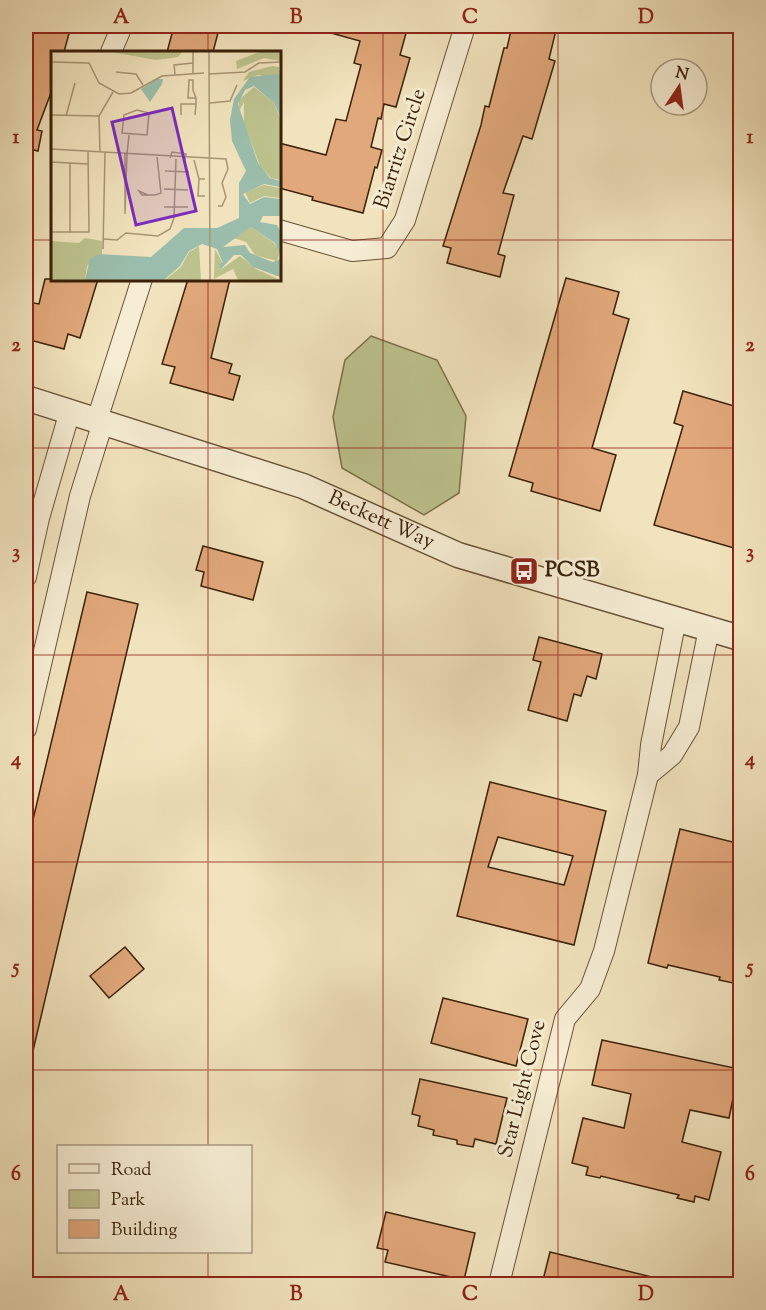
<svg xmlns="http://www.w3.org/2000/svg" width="766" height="1310" font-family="'Sorts Mill Goudy',serif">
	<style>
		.green { fill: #bdc38e; stroke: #7c724b; stroke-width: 1.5 }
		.building { fill: #e1a87b; stroke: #3a2108; stroke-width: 1.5; fill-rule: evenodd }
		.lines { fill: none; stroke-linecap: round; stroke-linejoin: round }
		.minor-casing { stroke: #685235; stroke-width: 22 }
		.tertiary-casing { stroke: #685235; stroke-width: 27 }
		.minor { stroke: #f6edd4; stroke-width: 20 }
		.tertiary { stroke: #f6edd4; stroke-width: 24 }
		.grid { fill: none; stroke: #8f2418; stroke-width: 1.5; stroke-opacity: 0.55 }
		.labels { text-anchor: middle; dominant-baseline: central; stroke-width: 6; stroke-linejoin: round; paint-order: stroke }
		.street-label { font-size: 21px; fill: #3a2108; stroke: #f6edd4 }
		.poi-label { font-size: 21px; font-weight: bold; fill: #3a2108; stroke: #f6edd4; text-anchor: start }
		.inset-road { fill: none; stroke: #a89575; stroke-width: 1.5 }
		.view { fill: #7b2cbf; fill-opacity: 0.15; stroke: #7b2cbf; stroke-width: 3 }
		.inset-edge { fill: none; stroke: #3a2108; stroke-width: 3 }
		.neatline { fill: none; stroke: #8f2418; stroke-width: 2 }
		.grid-label { font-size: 20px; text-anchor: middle; font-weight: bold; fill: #8f2418 }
	</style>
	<rect width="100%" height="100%" fill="#f1e3bd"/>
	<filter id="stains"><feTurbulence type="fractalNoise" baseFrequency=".00333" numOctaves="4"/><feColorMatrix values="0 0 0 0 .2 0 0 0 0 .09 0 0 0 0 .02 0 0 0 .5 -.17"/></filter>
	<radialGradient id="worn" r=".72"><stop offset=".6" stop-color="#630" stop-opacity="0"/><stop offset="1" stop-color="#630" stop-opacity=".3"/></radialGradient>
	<path class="green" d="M 371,336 L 437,360 L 466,416 L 459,493 L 424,515 L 342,468 L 333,417 L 345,360 Z"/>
	<g class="building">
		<path d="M 26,26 L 71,26 L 64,52 L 52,52 L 52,90 L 37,130 L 42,131 L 38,151 L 30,149 L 27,157 Z"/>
		<path d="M 174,26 L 206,26 L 219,29 L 213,52 L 167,52 Z"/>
		<path d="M 320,26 L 408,26 L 400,55 L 410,58 L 396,107 L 384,104 L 381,119 L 378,118 L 371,147 L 382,150 L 377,168 L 375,167 L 363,213 L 312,200 L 313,197 L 279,188 L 279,143 L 326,155 L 336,119 L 346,121 L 361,65 L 354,63 L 360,41 L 320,30 Z"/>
		<path d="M 512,26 L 557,26 L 549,59 L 555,61 L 532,139 L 523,136 L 503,193 L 514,195 L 498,254 L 505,256 L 500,277 L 447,263 L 451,248 L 443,246 L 481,125 L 485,106 L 489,107 L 504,48 L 507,48 Z"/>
		<path d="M 566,278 L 619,292 L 613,314 L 629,319 L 592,448 L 616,455 L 600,511 L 531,491 L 533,483 L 509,476 Z"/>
		<path d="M 45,279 L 98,279 L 80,338 L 68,334 L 64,349 L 26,339 L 26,312 L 28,302 L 39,304 Z"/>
		<path d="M 188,279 L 230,279 L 211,358 L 232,364 L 229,373 L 240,376 L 233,400 L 170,383 L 175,367 L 162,364 Z"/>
		<path d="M 683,391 L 741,408 L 741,550 L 654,525 L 683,426 L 674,423 Z"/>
		<path d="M 203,546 L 263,562 L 253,600 L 201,586 L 204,572 L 196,570 Z"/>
		<path d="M 87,592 L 138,604 L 32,1055 L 26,1055 L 26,849 Z"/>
		<path d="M 539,637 L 602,654 L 596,679 L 587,676 L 581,696 L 574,694 L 567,721 L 528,710 L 541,662 L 533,660 Z"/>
		<path d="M 490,782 L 606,811 L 574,945 L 457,916 ZM 498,837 L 573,856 L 564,885 L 488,867 Z"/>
		<path d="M 680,829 L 741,844 L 741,979 L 735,977 L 733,983 L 719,980 L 720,977 L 668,965 L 667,968 L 648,963 Z"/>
		<path d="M 125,947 L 144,969 L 109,998 L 90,976 Z"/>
		<path d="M 443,998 L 528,1019 L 516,1066 L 431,1043 Z"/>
		<path d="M 602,1040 L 739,1069 L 729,1118 L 690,1110 L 682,1142 L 721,1152 L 709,1200 L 695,1196 L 694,1202 L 677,1198 L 679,1195 L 601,1176 L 600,1178 L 586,1175 L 588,1167 L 572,1163 L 583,1118 L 624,1128 L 631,1094 L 592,1085 Z"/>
		<path d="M 420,1079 L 507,1098 L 496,1144 L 475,1139 L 473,1147 L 457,1144 L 457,1140 L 433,1135 L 434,1130 L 418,1126 L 420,1116 L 412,1114 Z"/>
		<path d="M 386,1212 L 475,1233 L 464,1280 L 385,1262 L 388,1250 L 377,1248 Z"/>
		<path d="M 550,1252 L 660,1279 L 660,1284 L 542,1284 Z"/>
	</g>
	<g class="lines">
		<g class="minor-casing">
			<g id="minor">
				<path d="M 111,52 L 122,26"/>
				<path d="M 279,230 L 352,251 L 387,248 L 405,220 L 465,26"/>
				<path d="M 97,420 L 142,279"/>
				<path d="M 26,577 L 39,518 L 70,411"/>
				<path d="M 26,729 L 80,496 L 103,422"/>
				<path d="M 648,775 L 672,755 L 689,727 L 709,629"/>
				<path d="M 499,1284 L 565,1019 L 590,989 L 604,951 L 648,775 L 651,745 L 676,619"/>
			</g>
		</g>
		<g class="tertiary-casing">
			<g id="tertiary">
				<path id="s1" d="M 26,398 L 303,486 L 458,555 L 740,638"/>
			</g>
		</g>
		<use href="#minor" class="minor"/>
		<use href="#tertiary" class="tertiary"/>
	</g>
	<path class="grid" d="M 208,26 L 208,52M 383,26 L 383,1284M 558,26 L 558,1284M 26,240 L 52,240M 279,240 L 740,240M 208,279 L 208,1146M 26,448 L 740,448M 26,655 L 740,655M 26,862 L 740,862M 26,1070 L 740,1070M 208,1252 L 208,1284"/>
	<defs>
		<g id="bus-square" transform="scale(1.5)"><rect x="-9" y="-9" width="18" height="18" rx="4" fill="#8f2418" stroke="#f6edd4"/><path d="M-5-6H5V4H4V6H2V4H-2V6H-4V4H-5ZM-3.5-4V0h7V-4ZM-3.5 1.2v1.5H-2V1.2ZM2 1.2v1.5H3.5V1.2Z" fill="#fff"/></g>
	</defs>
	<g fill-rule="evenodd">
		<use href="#bus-square" x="524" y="571"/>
	</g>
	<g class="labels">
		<g class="street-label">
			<text transform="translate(401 149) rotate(-72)">Biarritz Circle</text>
			<text stroke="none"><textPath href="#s1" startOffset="376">Beckett Way</textPath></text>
			<text transform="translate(523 1089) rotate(-76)">Star Light Cove</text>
		</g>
		<g class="poi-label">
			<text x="545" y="571">PCSB</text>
		</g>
	</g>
	<g transform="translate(51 51)">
		<rect width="230" height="230" fill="#f1e3bd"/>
		<path d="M 61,1 L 131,1 L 127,6 L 105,9 ZM 208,1 L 229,1 L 229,10 L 213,7 L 186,18 L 185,10 ZM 221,15 L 228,16 L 229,23 L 219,26 L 207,24 L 192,30 L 198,21 ZM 203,36 L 223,52 L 229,67 L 229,129 L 220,127 L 209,115 L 193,72 L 193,51 L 188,60 L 188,49 ZM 213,134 L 229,137 L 229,147 L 213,145 L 199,152 L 194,141 ZM 200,176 L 223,192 L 229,201 L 226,210 L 204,204 L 195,191 L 183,187 ZM 34,187 L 51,190 L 51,203 L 36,215 L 34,229 L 0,229 L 0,190 L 28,192 ZM 148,195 L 150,229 L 114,229 L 130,216 L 138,201 ZM 164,198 L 172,213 L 168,213 L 169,219 L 189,205 L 205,218 L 229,229 L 187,229 L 182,218 L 163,228 Z" fill="#bdc38e"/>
		<path d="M 229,23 L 229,65 L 223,52 L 203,35 L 194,39 L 187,53 L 207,112 L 219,127 L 229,130 L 229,136 L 213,133 L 192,143 L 199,153 L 213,146 L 229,148 L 229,165 L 212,165 L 209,171 L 226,174 L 229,180 L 229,203 L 224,192 L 200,176 L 172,196 L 194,194 L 199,202 L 222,211 L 229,208 L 229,226 L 202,216 L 190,204 L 183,204 L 169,219 L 168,213 L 172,212 L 166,198 L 151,193 L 138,200 L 129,215 L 113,229 L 34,229 L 39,208 L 47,203 L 100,206 L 133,177 L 166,177 L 188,167 L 188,132 L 195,120 L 181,90 L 179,69 L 183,48 L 199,26 ZM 106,28 L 112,28 L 111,33 L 99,51 L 90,38 Z" fill="#9bbeac"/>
		<path class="inset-road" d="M 142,1 L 142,22M 158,1 L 159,229M 0,11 L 38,12 L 48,32 L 68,43 L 80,42 L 111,25 L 153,22M 65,21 L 85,23 L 92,34M 124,23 L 123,14 L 142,12M 158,23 L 194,21 L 208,12 L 230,11M 145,47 L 137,47 L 138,29 L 142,29 L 142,39 L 145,47 L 145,53M 159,52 L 179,50 L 186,34M 86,59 L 98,62 L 96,84 L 71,82 L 73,64 ZM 0,64 L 48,65 L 62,41M 130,64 L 130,53 L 145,53 L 144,64M 15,65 L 24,32M 48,65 L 49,101M 0,98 L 175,108 L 177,118 L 171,132 L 175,146 L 171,155 L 167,155M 74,102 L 74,163 L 76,103M 76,103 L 78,84M 119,107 L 121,101 L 135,103 L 134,108M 143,109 L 148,128M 0,111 L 37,113M 19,112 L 19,182M 114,120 L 138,121M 154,128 L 148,128 L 147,145 L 154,145M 113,138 L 137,139M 0,143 L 0,181M 97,144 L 88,140 L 91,144 L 104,144 L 110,142 L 106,106M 113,156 L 137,156M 0,181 L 38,181 L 37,101M 53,188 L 66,189 L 75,182 L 107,185 L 119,178 L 123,167 L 125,108M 52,198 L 54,101"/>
		<path class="view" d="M 121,57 L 145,160 L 85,174 L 61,71 Z"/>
		<rect width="230" height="230" class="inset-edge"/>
	</g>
	<rect width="766" height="1310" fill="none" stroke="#f1e3bd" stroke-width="66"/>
	<rect x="57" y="1145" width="195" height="108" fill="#f6edd4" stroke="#ab9b82" stroke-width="1.5"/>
	<rect x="69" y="1164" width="30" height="9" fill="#f6edd4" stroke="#ab9b82" stroke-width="1.5"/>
	<text x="111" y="1175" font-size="18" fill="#3a2108">Road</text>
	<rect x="69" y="1190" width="30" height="18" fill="#bdc38e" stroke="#ab9b82" stroke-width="1.5"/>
	<text x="111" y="1205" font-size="18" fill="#3a2108">Park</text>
	<rect x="69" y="1220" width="30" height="18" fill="#e1a87b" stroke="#ab9b82" stroke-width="1.5"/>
	<text x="111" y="1235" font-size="18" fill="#3a2108">Building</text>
	<g transform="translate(679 87) rotate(13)"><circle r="28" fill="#f6edd4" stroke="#ab9b82" stroke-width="1.5"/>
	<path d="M0-4.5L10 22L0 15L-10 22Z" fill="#8f2418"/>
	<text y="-9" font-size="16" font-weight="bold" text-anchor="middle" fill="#3a2108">N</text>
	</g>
	<rect x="33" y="33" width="700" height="1244" class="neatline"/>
	<g class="grid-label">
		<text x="121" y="23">A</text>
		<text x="296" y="23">B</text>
		<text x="470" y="23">C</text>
		<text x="646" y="23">D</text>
		<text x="16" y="143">1</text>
		<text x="750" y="143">1</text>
		<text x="16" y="351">2</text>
		<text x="750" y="351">2</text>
		<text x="16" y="558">3</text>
		<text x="750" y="558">3</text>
		<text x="16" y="765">4</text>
		<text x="750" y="765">4</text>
		<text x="16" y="973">5</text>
		<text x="750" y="973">5</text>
		<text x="16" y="1180">6</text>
		<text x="750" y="1180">6</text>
		<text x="121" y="1300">A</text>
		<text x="296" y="1300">B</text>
		<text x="470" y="1300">C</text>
		<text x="646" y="1300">D</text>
	</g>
	<rect width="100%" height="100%" filter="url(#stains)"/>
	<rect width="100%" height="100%" fill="url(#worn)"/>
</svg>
